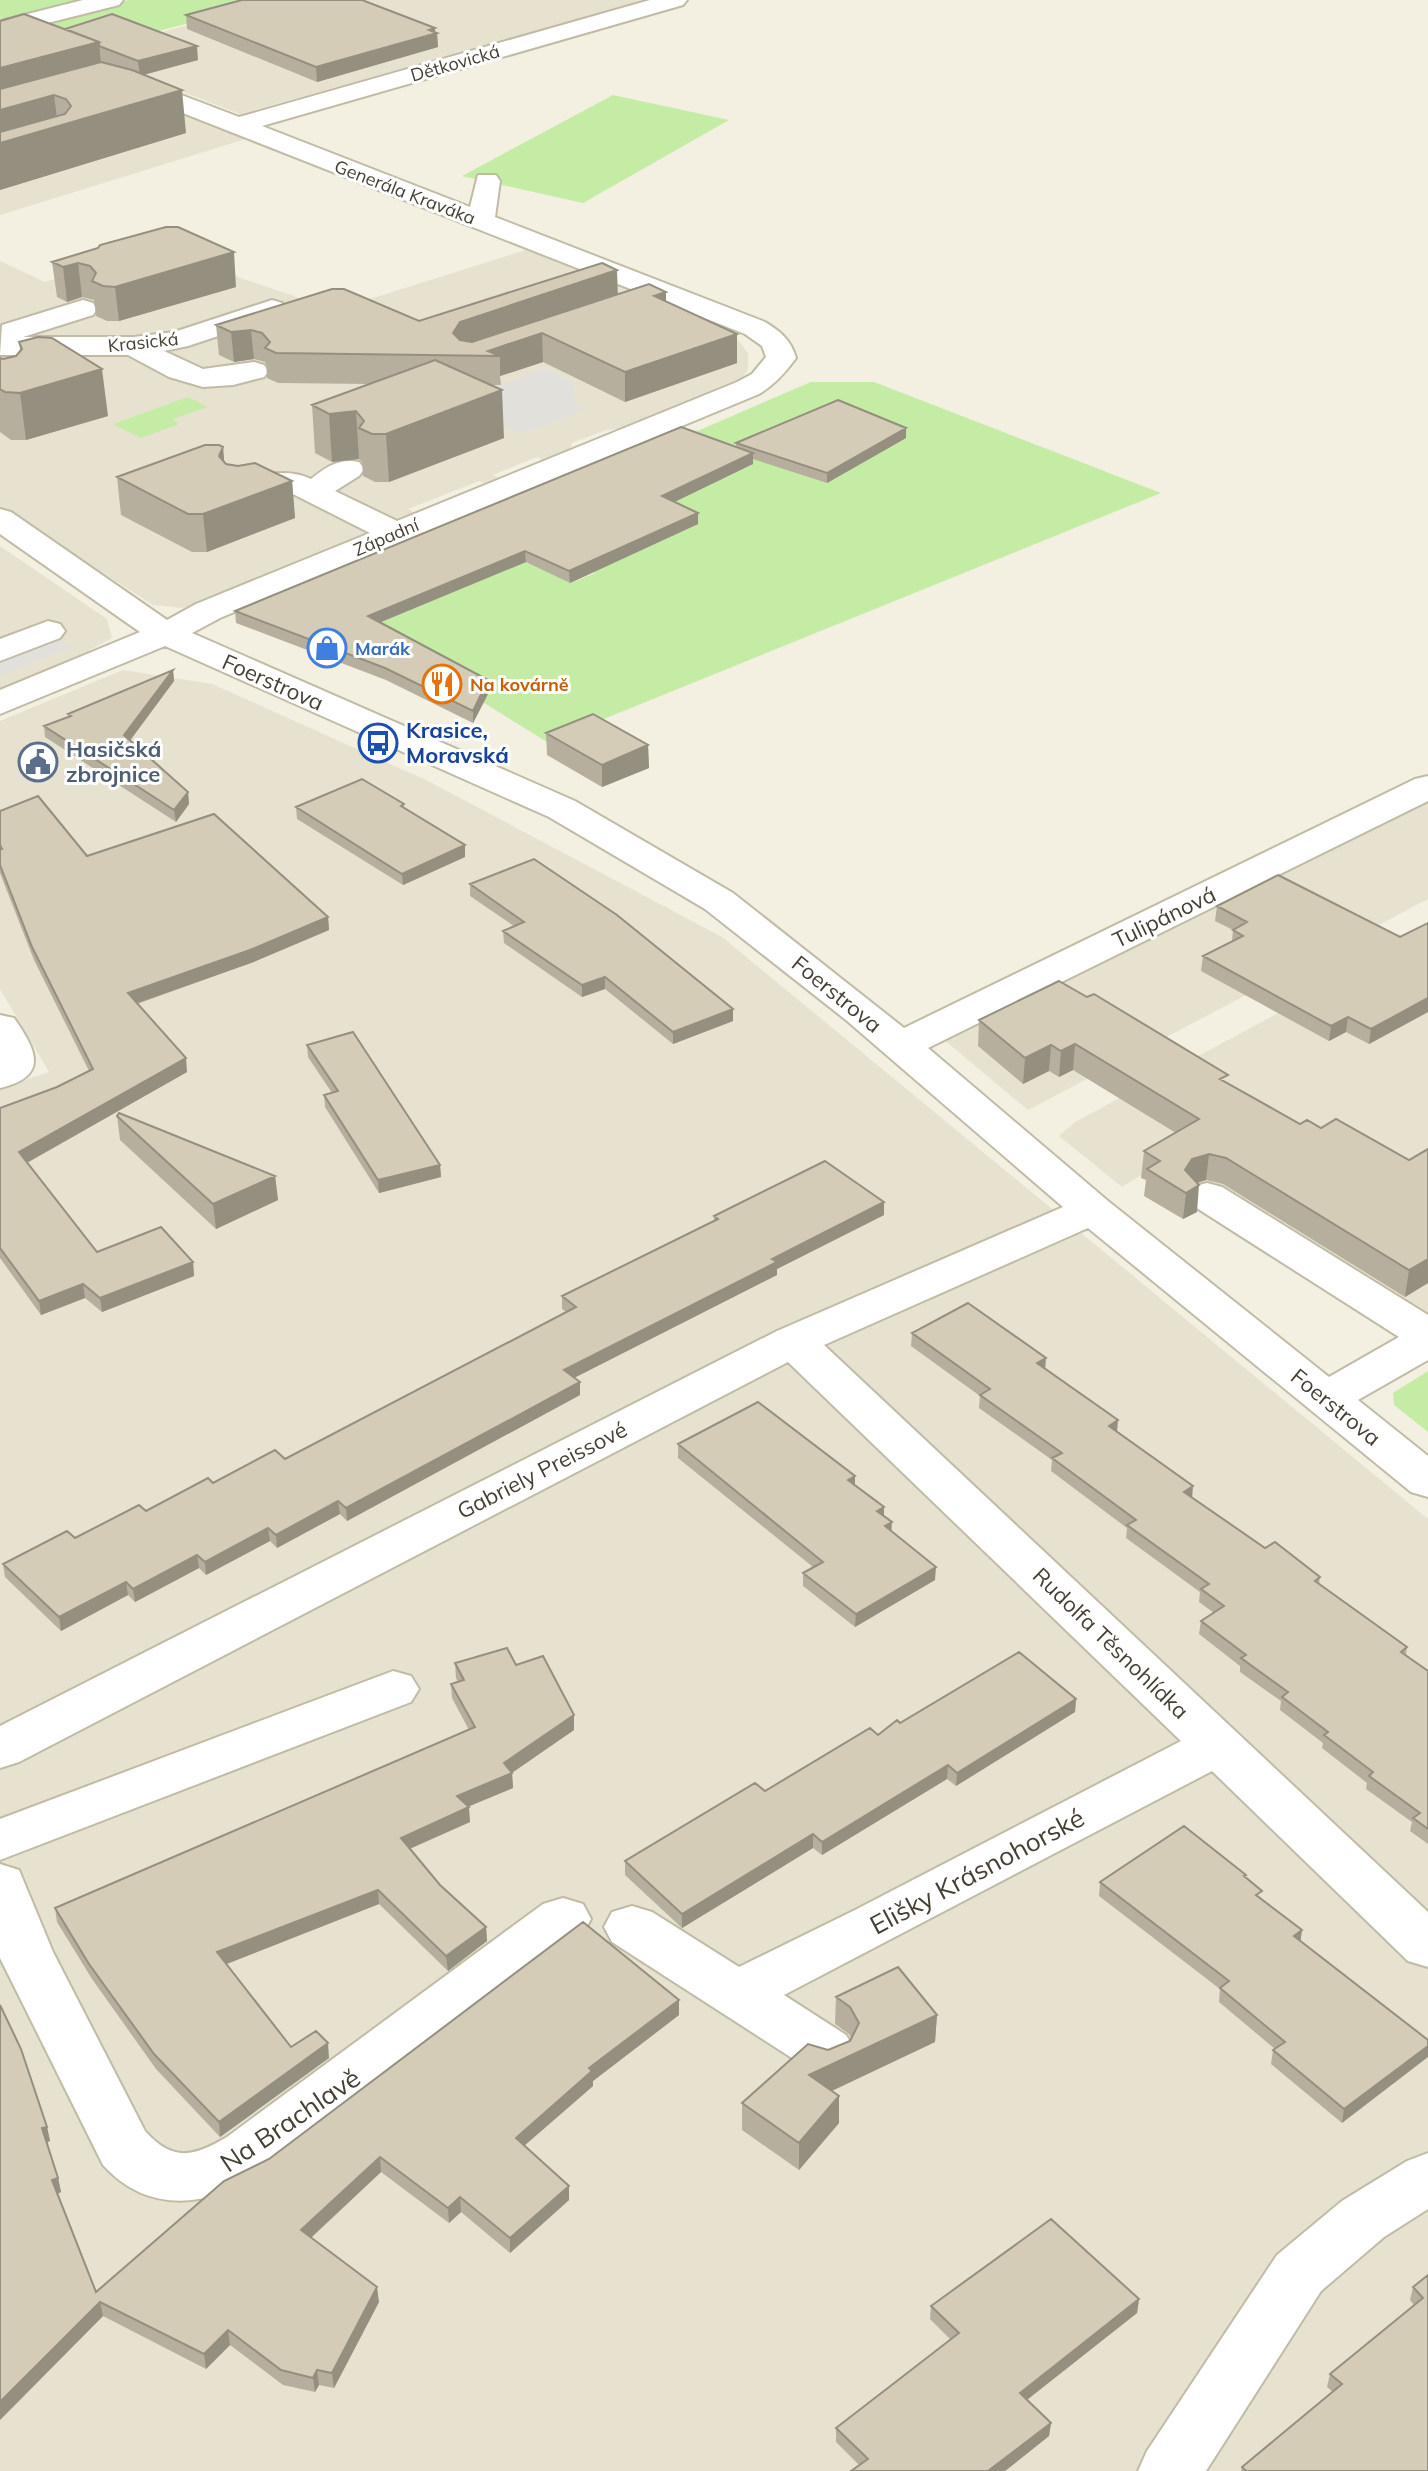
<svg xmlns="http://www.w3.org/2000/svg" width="1428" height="2471" font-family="Mulish,sans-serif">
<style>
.residential{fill:#e7e2cf}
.green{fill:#c4eca5}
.parking{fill:#e2e0db}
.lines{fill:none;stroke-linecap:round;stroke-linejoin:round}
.minor-casing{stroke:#c1bba6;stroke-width:4}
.minor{fill:#fff;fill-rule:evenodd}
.wall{fill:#b6af9d}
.shaded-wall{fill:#948f7f}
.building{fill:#d4ccb6;stroke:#948f7f;stroke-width:2}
.labels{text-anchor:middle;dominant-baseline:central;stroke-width:6;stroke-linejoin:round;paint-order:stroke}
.far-street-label{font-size:18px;fill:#443f32;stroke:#fff}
.far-shop-label{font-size:18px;font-weight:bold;fill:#366cbe;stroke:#fff;text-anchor:start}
.far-food-label{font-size:18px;font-weight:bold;fill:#c56008;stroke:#fff;text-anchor:start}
.street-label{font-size:22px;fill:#443f32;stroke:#fff}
.transit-label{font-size:22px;font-weight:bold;fill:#164399;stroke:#fff;text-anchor:start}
.service-label{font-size:22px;font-weight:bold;fill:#4e5e75;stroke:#fff;text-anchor:start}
.near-street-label{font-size:26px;fill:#443f32;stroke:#fff}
</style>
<rect width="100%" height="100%" fill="#f3efe1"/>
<path class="residential" d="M284,0h365l-409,114 -158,-61z
M0,41l249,97 -249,77z
M152,248l183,62 197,-62 196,80 20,25v16l-5,8 -122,52 -15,1 -34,13 -2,8 -25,10 -8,-4 -44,18 9,5 -13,5 -10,-4 -71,28 7,4 -214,92 -18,3 -30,-3 -153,-98v-246l45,21z
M0,546l107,73 5,19 -35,19 -77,32z
M123,670l89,14 216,97 294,156 706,582v952h-1428v-1383l49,-16 -49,-83v-268z
M1428,796v103l-400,211 -85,-71z
M1428,933v390l-268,-160 -38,24 -63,-51 16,-14z"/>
<path class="green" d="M0,0h88l-70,18h-18z
M128,0h149l-195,51 -46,-28z
M613,95l116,25 -146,83 -121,-27z
M811,382h63l287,111 -614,249 -215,-134 169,-62 70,37 24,-10 -71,-35 106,-44 97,-17 25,-12 -71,-27z
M188,397l20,10 -36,12 7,5 -38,14 -28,-14z
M1428,1371v61l-34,-27 -1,-12z"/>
<path class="parking" d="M545,368l28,14 2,20 7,9 -60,23 -68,-32z
M37,624l34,23 -71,29v-37z"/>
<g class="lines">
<g class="minor-casing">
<path id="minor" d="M83,0h40l-4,5 -119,30v-14z
M650,0h37l-4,5 -421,121 208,81 8,-32h18l4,6 -5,36 270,105c15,9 26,18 31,36 -11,15 -22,27 -37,36l-539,224 -28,15 383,168 158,92 171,135 511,-249 13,-3v25l-500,247 180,153 221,176 70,-40 -207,-132 -7,-9 7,-9 15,-4 15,4 206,128v45l-70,40 70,56v41l-17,-5 -323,-264 -264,117 604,567v55l-20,-6 -196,-190 -428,224 62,40 9,16 -9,16 -20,7 -20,-7 -194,-125 -8,-15 8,-15 20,-6 20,6 87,55 116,-57 326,-169 -393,-379 -769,400 -19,6v-42l777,-395 286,-124 -217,-187 -141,-111 -156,-92 -384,-171 -165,68v-24l140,-58 -140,-98v-25l11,3 156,108 29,-16 174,-71 -83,-42 -46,9 -11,-2 -5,-7 5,-7c27,-7 54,-18 81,-5 15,-12 28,-21 48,-17l5,7 -5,7 -24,15 62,30 340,-139 15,-8 14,-17 -4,-11 -17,-12 -626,-246 -3,-5 3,-5h18l102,39z
M83,300l10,3 4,6 -4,6 -70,22h111l40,-5 98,-32 10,3 4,6 -4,6 -94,31 -24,5 39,18 51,-7 10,3 5,6 -5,6 -31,8 -30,2 -34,-10 -41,-22h-128l2,-30z
M48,621l12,3 5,7 -5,7 -60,23v-22z
M0,1015l14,3c23,33 35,58 -14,70z
M393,1671l18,5 8,13 -8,13 -411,158v-41z
M0,1864l19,6 34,82 92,179c28,31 48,26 82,6l316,-233 20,-6 20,6 8,15 -8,15 -314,237c-55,34 -118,47 -166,-6l-103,-207z
M1428,2153v56l-44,28 -63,54 -115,180h-68l9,-20 130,-196 65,-54 65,-40z"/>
</g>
<use href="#minor" class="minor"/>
</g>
<path class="wall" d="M186,15l249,13v4l2,1 1,14 -121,35 -130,-53z
M0,21l65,8 133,31 -54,14 42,59 -186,57z
M98,248l138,39 -117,34h-12l-11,-5 -2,-16 -12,-3 -15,5 -10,-5 -5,-35z
M618,295l48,6 71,33v29l-112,39 -82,-40 -43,14 1,9h-10l13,53 -115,44h-14l-12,-6 -1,-14 -3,-3 -27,3 -17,-9 -3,-48 59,-21 -93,-1 -11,-5 -1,-14 -1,-2 -11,-3 -20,3 -15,-7 -3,-30 203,-4z
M19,342l89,74 -82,24h-15l-11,-8v-74l3,1 13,-3 4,-6z
M906,438l-79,45 -74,-24v5l-79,38 24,22 -128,59 -44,-21 -145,60 107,58 1,12 -16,31 -87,-43 -150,-57 -1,-12 501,-164v-4z
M223,447l1,15 2,2 66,17 3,37 -88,34h-15l-71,-37 -4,-38z
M173,670l1,11 -44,59 58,52 1,12 -13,18 -131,-85 -1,-11 25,-9 -1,-3z
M546,733l102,12 1,23 -47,19 -55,-32z
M404,804v4l61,37v12l-62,28 -106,-66 -1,-12z
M0,811l87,45 241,61 1,13 -78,33 -114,41 50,68 -160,91 70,89 96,10 1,14 -92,36 -17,-14 -44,17 -41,-57v-150l57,-21 32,-16 -55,-111 -34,-87z
M470,884l263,137 -60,23 -68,-55 -23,8 -78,-54 -1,-12 11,-5 -44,-30z
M1217,906l183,31 28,-14v89l-59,32 -23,-12 -17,9 -128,-70 2,-15 29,-15 1,-11 -18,-9z
M979,1020l248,63 73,41 21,4 88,32 19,-11v134l-23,14 -182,-113 -17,-4 -9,3v29l-14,7 -39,-23 2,-16 -5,-2 3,-27 32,-18 -103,-63 -14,7 -10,-6 -26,13 -45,-38z
M307,1045l133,120 1,12 -62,16 -54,-86 -1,-12 8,-2 -24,-36z
M117,1116l158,60 3,24 -62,29 -96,-89z
M884,1202v13l-107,54v6l-203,103 6,17 -233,126 -7,-7 -63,34 -7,-7 -64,34 -7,-7 -64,34 -7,-7 -67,36 -56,-54 -2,-13 143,-53 67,-28 72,-24 281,-147 -4,-3v-13l152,-75v-5z
M912,1333l133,36 147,128 73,51 55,29 -1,7 88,63 -1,8 22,16v173l-18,-13 2,-9 -46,-33 1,-6 -45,-35 1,-5 -43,-33 1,-9 -41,-29v-6l-41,-32 2,-13 13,-8 -15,-11 1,-10 -74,-54 1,-10 -76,-57 1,-11 -73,-52 1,-12 -69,-50z
M678,1444l177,32v9l29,22v9l7,16 44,48 -80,47 -52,-41v-13l10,-6 -135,-109z
M455,1663l61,2 58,50v15l-62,43 1,15 -45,18 2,16 -60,27 30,36 46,42 1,14 -39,30 -69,-67 -153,60 65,83 38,11 -109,79 -64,-68 -64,-90 -35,-57 -2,-14 414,-178 -17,-32 -1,-14 7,-2 -2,-4z
M1076,1699l-1,13 -119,74 -9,-7 -125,76 -9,-7 -131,80 -57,-53v-14l275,-138z
M1245,1878l16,21 41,31 -2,11 128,99 -86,83 -71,-59 2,-14 2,-1 -56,-47 1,-13 -121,-93 1,-14z
M836,1997l101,18 -2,27 -103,49 7,32 -40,47 -57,-40v-27l86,-53 22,-9 1,-3 -2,-4 -14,-10z
M679,2015l-86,66v5l-68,59 44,55 -59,53 -49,-41 -12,11 -68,-51 -70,66 68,64 -45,86 -15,-3 -4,7 -32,-7 -53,-40 -24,24 -103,-53 -103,104 47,-293 3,14 -3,1 11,36 3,14 -4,2 39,98z
M1428,2275v196h-187l1,-4 91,-75 -6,-5 3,-13 84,-69 -4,-5 3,-13z
M1139,2299l-2,14 -110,87 24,23 -2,13 -44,35h-154l8,-6 -23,-23v-14l115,-88 -21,-21 1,-13z"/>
<path class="shaded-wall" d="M435,28v5h2l1,14 -121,35 -1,-15z
M99,42l4,43 -49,10 4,31 124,-36 4,43 -186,57v-122z
M197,46l1,14 -58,16 -2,-15z
M234,252l2,35 -117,34 -4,-34z
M78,263l4,34 -15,5 -4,-35z
M617,270l1,29 -159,56 -6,-22 7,-11z
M666,292v29l-12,-25z
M251,330l3,29 -20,3 -3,-30z
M542,333l1,29 -43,14v-20l-12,-5z
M737,334v29l-112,39v-30z
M102,369l6,47 -82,24 -6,-47z
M502,390l2,48 -115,44 -3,-48z
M356,411l3,48 -27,3 -3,-48z
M906,428v10l-79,45v-10z
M223,447l3,37 -7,-28z
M753,453v11l-91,44v-12z
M292,481l3,37 -88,34 -4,-38z
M698,513v11l-128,59 -1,-12z
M525,551l1,11 -157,65 -1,-11z
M173,670l1,11 -48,65 -2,-11z
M488,680l1,12 -16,31v-12z
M648,745l1,23 -47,19v-22z
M188,792l1,12 -13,18 -2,-12z
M465,845v12l-62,28 -1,-11z
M328,917l1,13 -78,33 -122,43 -1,-13z
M605,977v12l-23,8v-12z
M1428,998v14l-59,32 2,-15z
M733,1009v12l-60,23v-12z
M1348,1017l-2,15 -17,9 2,-15z
M1075,1044l-2,26 -14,7 2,-26z
M1051,1045l-2,26 -26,13 2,-26z
M186,1058l1,14 -166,94 -2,-14z
M1209,1154l-3,26 -16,5 -5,-15 7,-11z
M440,1165l1,12 -62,16 -1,-13z
M275,1176l3,24 -62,29 -3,-25z
M1199,1185l-2,27 -14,7 3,-26z
M884,1202v13l-107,54v6l-213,108v-13l208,-111z
M1428,1259v24l-23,14 4,-27z
M193,1262l1,14 -92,36 -2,-14z
M83,1284l2,14 -44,17 -2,-14z
M1046,1358l-1,13 -8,-8z
M580,1382v13l-233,126 -1,-13z
M1118,1420l-1,13 -8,-7z
M855,1476v13l-7,-9z
M1193,1486l-1,13 -8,-7z
M338,1501l2,13 -63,34 -1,-13z
M884,1507v13l-7,-9z
M892,1522l-1,14 -6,-10z
M268,1528l2,13 -64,34 -1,-13z
M197,1555l2,13 -64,34 -2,-13z
M936,1567l-1,13 -80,47 1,-13z
M126,1582l2,13 -67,36 -2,-14z
M1076,1699l-1,13 -119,74 1,-13z
M574,1715v15l-64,44 2,-1 1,15 -55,23 -1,-15z
M948,1765l-1,14 -125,76v-13z
M469,1807l1,15 -68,30 -1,-14z
M813,1834v14l-131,80v-14z
M378,1890l1,14 -160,63 -2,-15z
M486,1927l1,14 -39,30 -2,-15z
M1302,1930l-2,14 -6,-8z
M679,2000v15l-86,66v5l-76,66 -1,-14 73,-70z
M937,2015l-2,27 -127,60 1,-27z
M328,2043l1,15 -109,79 -1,-15z
M1428,2046v11l-86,66 2,-14z
M839,2096v27l-40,47v-27z
M47,2127l3,14 -5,2 -3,-15z
M380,2157l1,15 -78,73 -2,-15z
M58,2178l3,14 -6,3 -3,-15z
M569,2186v14l-59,53v-15z
M460,2197l1,15 -12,11 -1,-15z
M377,2287l2,15 -45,86 -2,-15z
M1139,2299l-2,14 -118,93 1,-13z
M100,2302l3,14 -103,104v-18z
M228,2330l2,15 -24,24 -2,-15z
M317,2370l2,15 -4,7 -2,-14z
M1051,2423l-2,13 -44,35h-17z"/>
<path class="building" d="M242,0h120l73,28 -6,2 8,3 -121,34 -130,-52z
M24,14l75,28 -99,26v-47z
M112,14l85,32 -59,15 -39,-15v-4l-34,-13z
M101,62l31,8 50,20 -182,53v-11l65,-18 6,-8 -5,-7 -12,-4 -54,15v-21z
M166,227h12l56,25 -119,35 -12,-1 -11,-5 4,-8 -6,-7 -12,-3 -15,4 -11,-5 46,-14 2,-3z
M602,263l15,7 -157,52 -7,11 7,7 12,2 177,-58 17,8 -12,4 83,38 -112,38 -83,-39 -54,18 12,5 -224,-3 -11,-5 5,-6 -8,-9 -11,-3 -20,2 -15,-7 116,-36h12l75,32z
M38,337l14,1 50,31 -82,24 -15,-1 -5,-3v-31l3,1 13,-3 6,-7 -3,-7z
M435,360l67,30 -116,44h-14l-13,-6 5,-7 -8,-10 -27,3 -17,-9z
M838,400l68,28 -79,45 -91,-30z
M681,427l72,26 -91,43 36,17 -129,58 -44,-20 -157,65 120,64 -15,31 -88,-43 -150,-57z
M205,445h14l4,2 -4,9 7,8 12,2 17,-3 37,18 -89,33h-15l-71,-37z
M173,670l-49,65 64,57 -14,18 -130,-84 27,-10 -3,-2z
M593,714l55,31 -46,20 -56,-32z
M362,779l42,25 -3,2 64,39 -63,29 -106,-67z
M38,796l49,60 127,-42 114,103 -78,33 -122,43 58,65 -167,94 78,100 64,-25 32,35 -93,36 -17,-14 -44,17 -39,-53v-140l57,-21 36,-18 -61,-122 -32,-82v-16h2l-2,-4v-34z
M534,859l83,56 116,94 -60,23 -68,-55 -23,8 -79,-54 21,-9 -54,-38z
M1278,875l122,62 28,-14v75l-57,31 -23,-12 -17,9 -128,-70 40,-20 -10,-6 14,-8 -30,-16z
M1059,981l28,16 7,-3 134,81 -8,4 80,45 7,-4 14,8 15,-9 73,41 19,-11v110l-19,11 -183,-112 -17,-4 -17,5 -7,11 14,15 -13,8 -39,-24 13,-8 -16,-10 55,-32 -124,-75 -14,7 -10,-6 -26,13 -46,-38z
M353,1032l87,133 -62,15 -54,-85 14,-4 -31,-46z
M119,1113l156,63 -62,28 -96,-88z
M825,1161l59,41 -112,57 5,3 -213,108 16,12 -234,126 -8,-7 -62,34 -8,-7 -63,34 -8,-7 -64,34 -7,-7 -67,35 -56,-53 64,-33 8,7 64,-33 7,6 62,-33 5,5 62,-33 10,9 291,-152 -14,-11 156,-77 -4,-3z
M968,1303l78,55 -9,5 81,57 -9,6 84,60 -9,6 81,56 10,-6 45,35 -5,4 92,66 -6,5 27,19v158l-15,-11 7,-5 -51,-37 4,-4 -49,-37 4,-3 -46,-35 6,-5 -47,-34 5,-3 -45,-34 23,-15 -23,-17 8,-5 -82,-59 9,-5 -84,-62 10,-5 -82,-58 10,-6 -78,-56z
M758,1402l97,74 -7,4 36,27 -7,4 15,11 -7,4 51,41 -80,47 -53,-41 20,-11 -145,-118z
M507,1648l9,17 27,-9 31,59 -70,48 8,10 -55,23 12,11 -68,31 39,47 46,42 -40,29 -68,-66 -161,62 74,95 25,-16 12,12 -109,79 -65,-68 -65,-90 -34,-56 420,-181 -24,-43 13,-4 -9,-17z
M1019,1652l57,47 -119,74 -9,-8 -126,77 -9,-8 -131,80 -57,-53 130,-78 10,8 105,-63 8,7 19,-15 3,3z
M1184,1826l62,49 -2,1 18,15 -6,4 46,35 -8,6 134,104v6l-84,63 -71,-59 12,-8 -65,-54 9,-7 -129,-99z
M583,1922l96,78 -90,68 3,3 -76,67 53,48 -59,52 -50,-41 -12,11 -68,-51 -79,73 76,57 -45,86 -15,-3 -4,8 -32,-8 -53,-40 -24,24 -104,-52 -100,100v-397l21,44 26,78 -5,1 16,50 -6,2 44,112 128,-111 45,-22z
M898,1967l39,48 -128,60 30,21 -40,47 -57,-40 66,-59 20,6 22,-9 9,-18 -9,-16 -14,-10z
M1051,2219l88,80 -119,94 31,30 -63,48h-137l17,-12 -32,-31 123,-95 -28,-27z
M1428,2275v196h-182l-4,-4 100,-83 -12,-10 93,-76 -10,-11z"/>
<defs>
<g id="shop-ring" transform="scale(2)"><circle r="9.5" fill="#fff" stroke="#3f7fe0" stroke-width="1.5"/><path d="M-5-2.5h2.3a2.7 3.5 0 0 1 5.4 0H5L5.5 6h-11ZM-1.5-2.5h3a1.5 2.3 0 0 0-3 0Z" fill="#3f7fe0"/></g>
<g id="restaurant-ring" transform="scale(2)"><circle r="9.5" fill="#fff" stroke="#e8710a" stroke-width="1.5"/><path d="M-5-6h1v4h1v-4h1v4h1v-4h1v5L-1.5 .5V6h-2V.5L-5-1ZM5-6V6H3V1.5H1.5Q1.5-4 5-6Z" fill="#e8710a"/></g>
<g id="bus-ring" transform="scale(2)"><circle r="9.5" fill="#fff" stroke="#1a4fb4" stroke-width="1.5"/><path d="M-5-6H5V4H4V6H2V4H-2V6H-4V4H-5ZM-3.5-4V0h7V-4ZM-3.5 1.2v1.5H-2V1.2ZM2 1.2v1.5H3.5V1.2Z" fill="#1a4fb4"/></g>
<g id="civic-ring" transform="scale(2)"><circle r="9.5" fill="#fff" stroke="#5c6f8a" stroke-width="1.5"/><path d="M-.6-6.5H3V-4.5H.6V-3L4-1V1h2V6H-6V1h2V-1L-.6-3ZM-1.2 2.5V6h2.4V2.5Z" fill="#5c6f8a"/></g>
</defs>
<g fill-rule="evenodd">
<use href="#shop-ring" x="327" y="648"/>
<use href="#restaurant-ring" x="442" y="684"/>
<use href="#bus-ring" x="378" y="743"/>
<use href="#civic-ring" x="38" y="762"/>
</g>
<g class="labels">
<g class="far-street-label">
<text transform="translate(455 63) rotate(-16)">Dětkovická</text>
<text transform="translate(405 192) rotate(21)">Generála Kraváka</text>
<text transform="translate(143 342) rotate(-6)">Krasická</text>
<text transform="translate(386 537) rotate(-23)">Západní</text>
</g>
<g class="far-shop-label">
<text x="355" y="648">Marák</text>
</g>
<g class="far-food-label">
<text x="470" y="684">Na kovárně</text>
</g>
<g class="street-label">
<text transform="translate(273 682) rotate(24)">Foerstrova</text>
<text transform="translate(1164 917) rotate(-26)">Tulipánová</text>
<text transform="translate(837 994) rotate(39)">Foerstrova</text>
<text transform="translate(1336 1407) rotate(39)">Foerstrova</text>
<text transform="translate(542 1470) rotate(-27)">Gabriely Preissové</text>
<text transform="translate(1111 1643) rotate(44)">Rudolfa Těsnohlídka</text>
</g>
<g class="transit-label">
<text x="406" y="730">Krasice,<tspan x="406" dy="25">Moravská</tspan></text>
</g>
<g class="service-label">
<text x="66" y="749">Hasičská<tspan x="66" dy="25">zbrojnice</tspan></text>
</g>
<g class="near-street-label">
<text transform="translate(977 1871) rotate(-28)">Elišky Krásnohorské</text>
<text transform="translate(290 2120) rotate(-34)">Na Brachlavě</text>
</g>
</g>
</svg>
